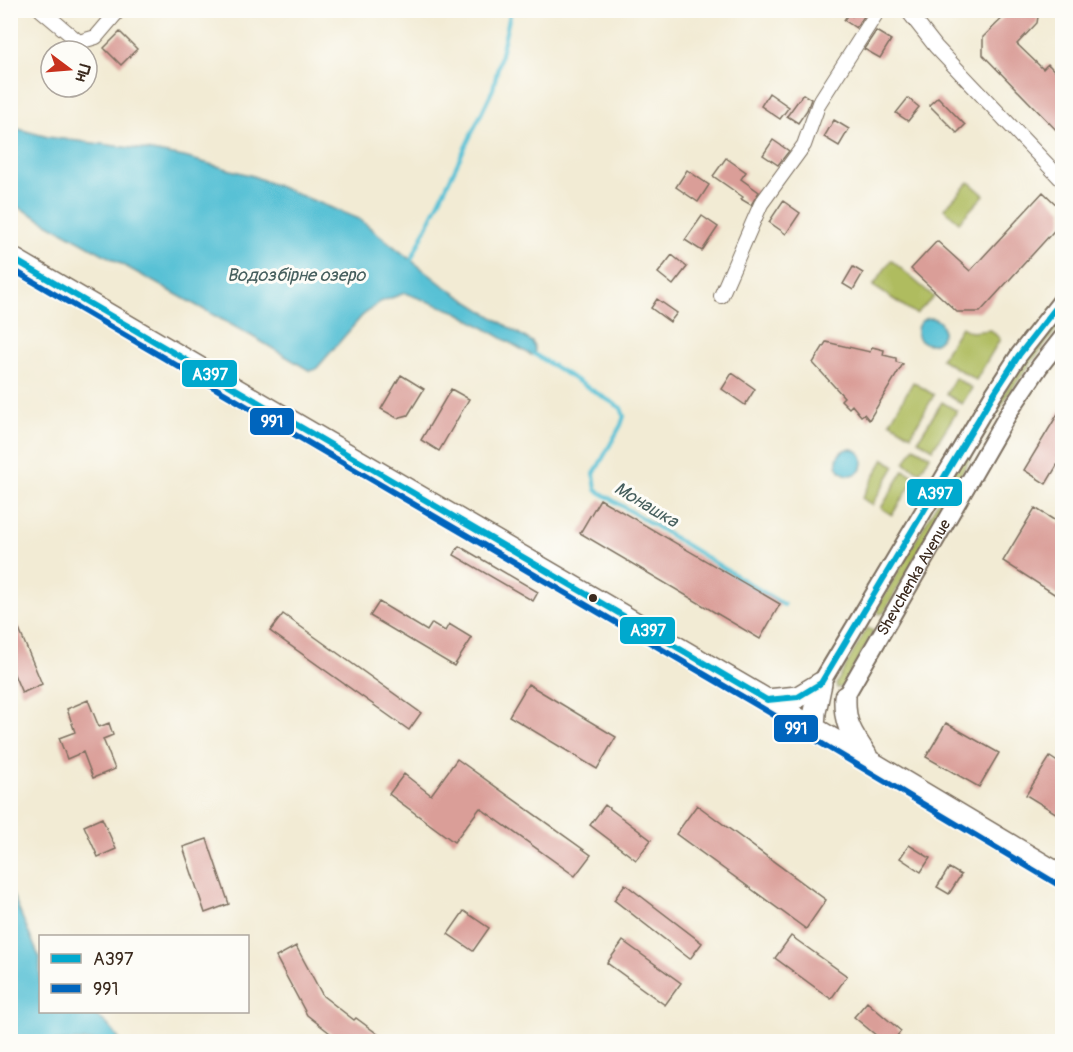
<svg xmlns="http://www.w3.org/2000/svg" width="1073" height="1052" font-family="Pangolin,sans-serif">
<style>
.green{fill:#afbc5e;stroke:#75733e;stroke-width:1.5}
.water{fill:#59c1d5;stroke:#4a767a;stroke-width:1.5}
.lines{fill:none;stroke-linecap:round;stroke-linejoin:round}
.stream{stroke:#59c1d5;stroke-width:4}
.building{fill:#da9e98}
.minor-casing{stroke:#7b6e5e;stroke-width:16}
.tertiary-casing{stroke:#7b6e5e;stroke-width:20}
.primary-casing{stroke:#7b6e5e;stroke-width:24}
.minor{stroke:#fff;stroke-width:14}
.tertiary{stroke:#fff;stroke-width:16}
.primary{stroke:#fff;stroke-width:21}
.bus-1-casing{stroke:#fdfcf7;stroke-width:10}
.bus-2-casing{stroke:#fdfcf7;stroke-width:10}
.bus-1{stroke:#00a9ce;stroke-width:6}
.bus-2{stroke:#0065bd;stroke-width:6}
.bus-dot{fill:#3b2a1e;stroke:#fdfcf7;stroke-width:2}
.labels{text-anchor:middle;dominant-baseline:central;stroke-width:6;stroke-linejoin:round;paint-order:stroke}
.street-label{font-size:16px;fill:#3b2a1e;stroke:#fdfcf7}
.water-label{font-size:18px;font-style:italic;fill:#465f5e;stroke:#fdfcf7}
.line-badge{stroke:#fdfcf7;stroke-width:2}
.badge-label{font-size:16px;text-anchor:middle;font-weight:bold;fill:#fff}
</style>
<rect width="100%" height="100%" fill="#fdfcf7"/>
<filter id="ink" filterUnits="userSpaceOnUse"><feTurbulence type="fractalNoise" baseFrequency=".0167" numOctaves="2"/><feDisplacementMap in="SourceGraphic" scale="12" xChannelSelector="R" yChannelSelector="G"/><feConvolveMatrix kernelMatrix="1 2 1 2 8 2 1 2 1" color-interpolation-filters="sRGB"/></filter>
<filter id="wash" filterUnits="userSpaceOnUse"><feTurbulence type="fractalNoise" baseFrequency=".008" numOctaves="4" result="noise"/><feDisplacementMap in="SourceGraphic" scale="24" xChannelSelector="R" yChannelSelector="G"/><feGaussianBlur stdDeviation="1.35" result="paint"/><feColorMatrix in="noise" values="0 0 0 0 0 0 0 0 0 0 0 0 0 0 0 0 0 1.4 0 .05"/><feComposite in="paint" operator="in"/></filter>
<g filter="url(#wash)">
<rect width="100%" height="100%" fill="#f2ebd4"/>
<path class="green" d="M969,182l15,13 -25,27 -15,-13z
M891,260l43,37 -18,17 -43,-28z
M1062,311v11l-53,71 -33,54 -5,-3 56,-87z
M961,327l10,5 20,-2 9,9 -24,41 -35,-21z
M955,378l17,10 -10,16 -16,-10z
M913,382l21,13 -23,40 -21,-13z
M942,402l15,9 -24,38 -15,-9z
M914,447l16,9 -10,16 -15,-9z
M967,450l6,3 -89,160 -5,1 -2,-5z
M884,459l11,7 -23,39 -10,-7z
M904,470l12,7 -24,38 -11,-7z
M867,628l7,3 -32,56 -5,1 -1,-4z"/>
<path class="water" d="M11,127l37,10 98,13 38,7 69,19 106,43 85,67 88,56 3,7 -1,5 -3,1 -74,-43 -52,-19 -25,9 -18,14 -46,53 -6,2 -53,-32 -246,-136z
M917 331a13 13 0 1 1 26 0a13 13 0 1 1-26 0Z
M837 462a13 13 0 1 1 26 0a13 13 0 1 1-26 0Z
M10,889l30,70v53c42,0 55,-9 80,29h-109z"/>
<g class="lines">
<path class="stream" d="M411,260l82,-171 18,-79
M534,354l87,54 3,8 -3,9 -27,49 2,16 188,115"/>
</g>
<g id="blocks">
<path class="building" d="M856,10l11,2 -11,16 -12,-8 5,-7 3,3z
M1011,10h28l-2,13 -20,21 26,25 5,-5 14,15v57l-79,-81v-18z
M876,31l15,9 -11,18 -16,-9z
M120,32l17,17 -16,16 -17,-17z
M769,93l20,14 -9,12 -19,-13z
M803,94l8,5 -4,11 -9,13 -11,-7z
M938,97l27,28 -8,8 -28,-28z
M908,98l11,9 -11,14 -12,-8z
M834,120l15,9 -10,17 -15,-9z
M773,140l16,11 -11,14 -15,-10z
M726,158l20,14 -5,7 18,13 -8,13 -10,-6 2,-2 -30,-21z
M687,170l22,15 -11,17 -22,-15z
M1043,192l19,18v12l-82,90h-23l-46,-43 26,-28 33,30z
M783,201l17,12 -14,21 -17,-12z
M702,216l16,11 -16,24 -17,-11z
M672,255l15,12 -14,18 -15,-12z
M853,267l10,6 -10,17 -10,-6z
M657,299l20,14 -7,9 -19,-14z
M826,342l44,10 2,-5 12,3 -1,5 13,3v4l7,2 -34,56 -5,-6 -3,2 -9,-11 -3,3 -8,-8 3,-3 -31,-34z
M732,373l23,16 -10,16 -23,-16z
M401,375l23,14 -16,26 -11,3 -16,-9z
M451,389l18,10 -30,52 -18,-11z
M1062,407v50l-16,27 -22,-14z
M600,499l180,105 -20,35 -180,-106z
M1035,508l27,17v74l-59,-38z
M459,546l79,46 -5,9 -79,-46z
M379,602l48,29 5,-8 13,8 4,-7 23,14 -18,28 -84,-50z
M10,608l32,76 -20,9 -12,-28z
M283,614l138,99 -12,17 -139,-99z
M528,684l88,53 -19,32 -88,-53z
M88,700l11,27 10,-4 4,12 -10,4 12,30 -22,9 -10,-26 -16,7 -8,-21 16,-6 -8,-23z
M946,723l53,30 -20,34 -53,-30z
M1050,757l12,8v52l-36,-22z
M457,759l134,96 -16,21 -95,-68 -26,34 -65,-48 15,-20 27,21z
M605,805l46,35 -15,20 -46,-35z
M697,805l129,95 -20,29 -130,-95z
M102,818l14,31 -18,8 -14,-31z
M207,839l22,65 -24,9 -22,-66z
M909,845l21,13 -9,14 -21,-14z
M949,868l12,7 -12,19 -12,-7z
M625,884l77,59 -12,16 -76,-59z
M464,911l25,17 -16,23 -25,-17z
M791,936l56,40 -16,23 -56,-41z
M623,941l58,42 -16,22 -58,-42z
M296,946l27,50 31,24 2,-2 31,23h-38l-7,-5 -3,4 -32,-25 -31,-58z
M867,1002l34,29 -8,10h-10l-29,-24z"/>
</g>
</g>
<g filter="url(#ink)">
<use href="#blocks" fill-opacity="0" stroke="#7b6e5e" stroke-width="1.5"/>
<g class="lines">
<g class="minor-casing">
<path id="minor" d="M41,10l38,32 17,-5 23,-27
M907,10l29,37 126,133
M721,296l40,-92 43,-59 15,-42 57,-89 4,-4"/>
</g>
<g class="tertiary-casing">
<g id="tertiary">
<path d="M821,683l172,-288 26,-40 43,-55"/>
<path id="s1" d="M845,697l166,-288 29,-43 22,-28"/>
</g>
</g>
<g class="primary-casing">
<path id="primary" d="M10,257l757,443 295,176
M845,697c-1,26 6,36 21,58
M767,700l31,-3 23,-14
M814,728l1,-16 6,-29"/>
</g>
<use href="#minor" class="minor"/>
<use href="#tertiary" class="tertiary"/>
<use href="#primary" class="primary"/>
<g class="bus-1-casing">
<path id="bus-1" d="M10,257l757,443 31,-3 23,-14 172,-288 26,-40 43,-55"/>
</g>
<g class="bus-2-casing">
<path id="bus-2" d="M10,268l752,440 295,176"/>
</g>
<use href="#bus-1" class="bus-1"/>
<use href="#bus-2" class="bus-2"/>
</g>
</g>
<circle class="bus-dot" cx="593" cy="598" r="5"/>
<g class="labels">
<g class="street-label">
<text stroke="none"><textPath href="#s1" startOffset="138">Shevchenka Avenue</textPath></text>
</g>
<g class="water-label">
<text x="296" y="275">Водозбірне озеро</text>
<text transform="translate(646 505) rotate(31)">Монашка</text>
</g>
</g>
<g class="line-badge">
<rect x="181" y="359" width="57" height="29" rx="6" fill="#00a9ce"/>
<rect x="249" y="407" width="46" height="29" rx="6" fill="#0065bd"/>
<rect x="906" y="478" width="57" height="29" rx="6" fill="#00a9ce"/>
<rect x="619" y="616" width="57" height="29" rx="6" fill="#00a9ce"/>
<rect x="773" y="714" width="46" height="29" rx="6" fill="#0065bd"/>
</g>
<g class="badge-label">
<text x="210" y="380">А397</text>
<text x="272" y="427">991</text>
<text x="935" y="499">А397</text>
<text x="648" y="636">А397</text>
<text x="796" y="734">991</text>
</g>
<rect width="1073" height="1052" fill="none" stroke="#fdfcf7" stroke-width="36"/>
<rect x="39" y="935" width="210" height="78" fill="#fdfcf7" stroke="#afa8a0" stroke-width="1.5"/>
<rect x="51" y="954" width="30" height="9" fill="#00a9ce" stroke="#afa8a0" stroke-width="1.5"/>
<text x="93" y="965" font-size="18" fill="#3b2a1e">А397</text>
<rect x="51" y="984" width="30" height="9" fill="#0065bd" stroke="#afa8a0" stroke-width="1.5"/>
<text x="93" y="995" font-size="18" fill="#3b2a1e">991</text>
<g transform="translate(69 69) rotate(106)"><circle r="28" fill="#fdfcf7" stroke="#afa8a0" stroke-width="1.5"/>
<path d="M0-4.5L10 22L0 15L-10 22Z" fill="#c8321e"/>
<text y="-9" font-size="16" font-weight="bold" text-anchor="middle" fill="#3b2a1e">Пн</text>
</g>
</svg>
